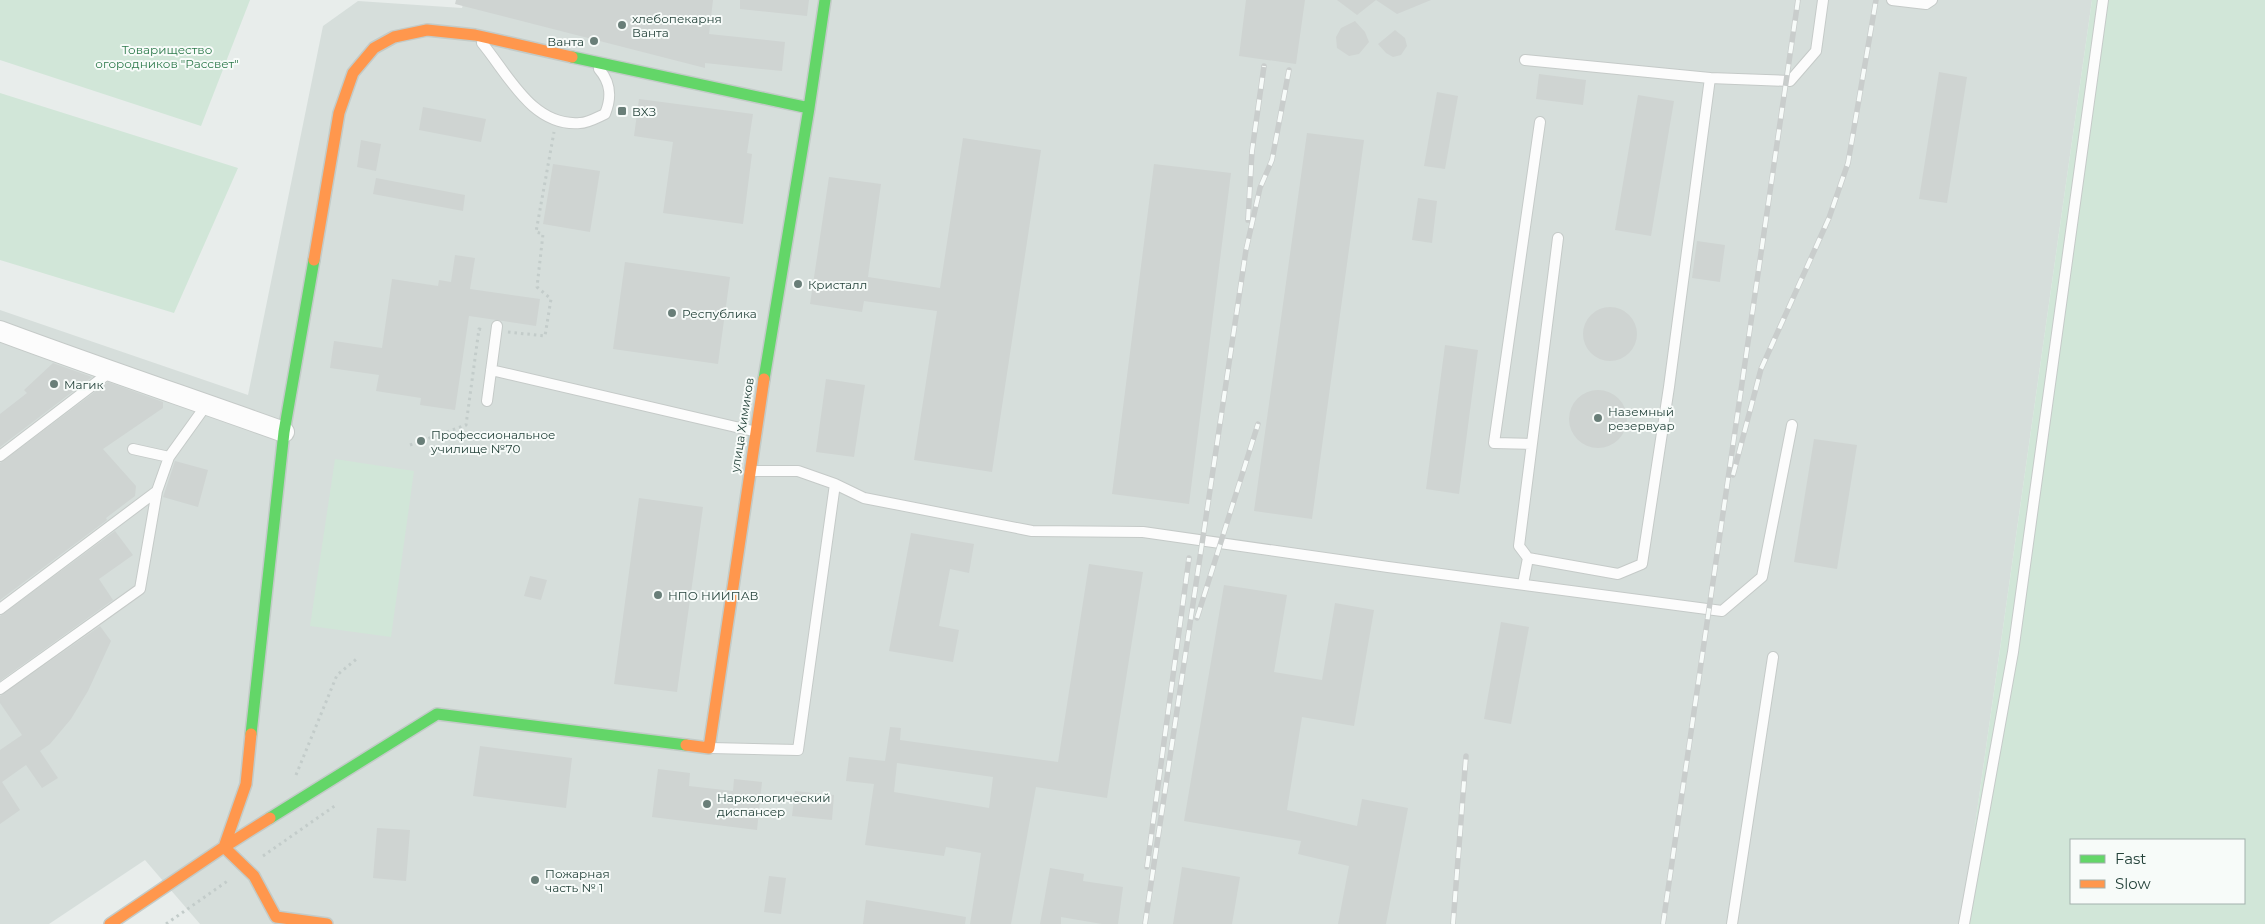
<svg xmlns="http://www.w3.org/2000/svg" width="2265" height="924" font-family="Montserrat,sans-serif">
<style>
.built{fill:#d6dedb}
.green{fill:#d1e6d8;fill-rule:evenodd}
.building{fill:#cfd4d2;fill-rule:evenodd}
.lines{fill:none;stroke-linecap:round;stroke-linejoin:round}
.lane-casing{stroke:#c5cac8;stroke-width:12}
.street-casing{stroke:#c5cac8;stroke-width:22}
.fast-casing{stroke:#c3cbc8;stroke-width:14}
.slow-casing{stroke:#c3cbc8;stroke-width:14}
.path{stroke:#c3ccca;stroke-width:3;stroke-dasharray:2.5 4;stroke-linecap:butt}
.lane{stroke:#fcfcfc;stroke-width:10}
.street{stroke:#fcfcfc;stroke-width:20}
.fast{stroke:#63d668;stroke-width:11}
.slow{stroke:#ff974d;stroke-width:11}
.rail-casing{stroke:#c9cdcc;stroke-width:5.5}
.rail{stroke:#f7fbf9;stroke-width:4;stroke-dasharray:11;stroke-linecap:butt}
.poi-dot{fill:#697e78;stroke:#f7fbf9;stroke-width:2}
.labels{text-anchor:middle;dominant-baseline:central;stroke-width:4;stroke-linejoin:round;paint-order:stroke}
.poi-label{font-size:12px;fill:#24423a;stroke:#f7fbf9;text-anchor:start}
.park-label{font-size:12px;fill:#2d7a4b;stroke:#f7fbf9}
.street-label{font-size:12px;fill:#24423a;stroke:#f7fbf9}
</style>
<rect width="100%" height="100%" fill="#e8edeb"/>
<path class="built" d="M464,0h1628l-131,924h-1761l-55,-64 -96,64h-49v-614l248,85 75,-369 35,-25 104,7z"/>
<path class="green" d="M0,0h250l-49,126 -201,-66z
M2092,0h173v924h-304zM2071,840h173v63h-173z
M0,93l238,75 -64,145 -174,-53z
M335,459l79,12 -23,166 -81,-11z"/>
<path class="building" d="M456,0h257l-4,34 76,8 -3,29 -77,-8v5l-250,-64z
M740,0h69l-2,16 -67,-7z
M1246,0h59l-9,64 -57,-8z
M1337,0h39l-19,15z
M1376,0h55l-34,14z
M1355,21l10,11 4,10 -10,12 -10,2 -12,-8 -1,-11 5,-9z
M1395,30l10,8 2,8 -6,9 -8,2 -7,-4 -8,-9z
M1939,72l28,5 -20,126 -28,-4z
M1539,74l47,6 -3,25 -47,-6z
M1437,92l21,4 -13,73 -21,-3z
M1638,95l36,6 -23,135 -36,-6z
M639,99l114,15 -6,39 5,1 -9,70 -80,-11 10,-71 -39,-6z
M423,107l63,12 -5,23 -62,-12z
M1307,133l57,7 -52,379 -58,-8z
M963,138l78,12 -49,322 -78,-12 23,-149 -73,-10 -2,11 -52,-8 19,-127 52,7 -13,93 72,11z
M361,140l20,4 -5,27 -19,-4z
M553,164l47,7 -10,61 -47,-8z
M1154,164l77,9 -42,331 -77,-10z
M376,178l89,17 -2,16 -90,-17z
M1418,198l19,3 -5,42 -20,-3z
M1697,241l28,4 -5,37 -28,-4z
M455,255l20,3 -5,31 70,10 -4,27 -67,-10 -14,94 -35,-5 1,-7 -45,-7 3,-16 -49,-7 4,-27 48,7 10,-69 46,7 1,-6 12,2z
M625,262l105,15 -12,87 -105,-15z
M1583 334a27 27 0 1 1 54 0a27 27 0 1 1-54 0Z
M1445,345l33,5 -19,144 -33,-5z
M53,363l39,14 -92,70v-33l27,-21 -3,-3z
M826,379l39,6 -11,72 -38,-5z
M108,382l55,20v6l-60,41 33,37 -1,10 -29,22 1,2 -107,80v-137z
M1569 419a29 29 0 1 1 58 0a29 29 0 1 1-58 0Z
M1814,439l43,6 -20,124 -43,-7z
M175,461l33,9 -10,37 -35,-10z
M639,498l64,9 -26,185 -63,-8z
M115,531l18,24 -34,24 14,21 -113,81v-65z
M911,533l63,11 -5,29 -19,-4 -11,57 20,4 -6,32 -64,-11z
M1089,564l54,8 -36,226 -71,-11 -25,137h-41l11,-71 -35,-6 -2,9 -79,-11 9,-61 -28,-3 3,-24 36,4 5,-34 11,1 -1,12 158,22zM897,763l96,14 -4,31 -95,-16z
M530,576l17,4 -6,20 -17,-4z
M1224,585l63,10 -13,77 48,8 13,-77 39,7 -20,116 -52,-9 -15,93 70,16 5,-27 46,9 -22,116h-48l11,-58 -51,-12 3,-13 -117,-20z
M1501,622l28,5 -18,97 -27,-5z
M100,626l11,15 -23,50 -17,28 -21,25 -10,7 18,27 -16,10 -16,-23 -24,17 18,28 -20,14v-74l22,-15 -22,-32v-7z
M480,746l92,12 -6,50 -93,-12z
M658,769l32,4 -1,13 44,5 1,-12 28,3 -5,48 -105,-13z
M795,791l39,4 -2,25 -40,-4z
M377,828l33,2 -4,51 -33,-3z
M1182,867l58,10 -8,47h-59z
M1050,868l34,6 -1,7 40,6 -5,37h-16l-41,-7v7h-21z
M769,876l17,2 -5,36 -17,-2z
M866,900l100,17 -1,7h-102z"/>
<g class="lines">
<g class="lane-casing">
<path id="lane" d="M1892,0l34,4 6,-4
M482,43c26,31 50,84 98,80 8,0 18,-6 25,-9 7,-17 6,-31 -6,-45
M1525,60l185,18 80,3 26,-30 7,-51
M1558,238l-39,308 9,12 90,16 24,-10 27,-177 41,-309
M491,370l262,61
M487,401l10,-75
M1531,444l-37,-1 46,-321
M133,449l36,8
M0,456l110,-84
M835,484l29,14 168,33 111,1 245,35 334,44 40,-34 30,-152
M1523,584l5,-26
M0,609l157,-118 12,-34 38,-53
M0,689l140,-100 17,-98
M711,748l87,2 37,-266 -37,-13h-48
M1732,924l41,-267
M1964,924l49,-272 90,-652"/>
</g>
<g class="street-casing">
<path id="street" d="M0,331c94,35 189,67 284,101"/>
</g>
<g class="fast-casing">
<path id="fast" d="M572,57l237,51 16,-108
M764,379l45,-271
M251,734l33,-302 30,-172
M270,818l167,-104 249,31"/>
</g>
<g class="slow-casing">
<path id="slow" d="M314,260l25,-147 14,-40 21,-25 20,-11 33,-7 48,5 97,22
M686,745l23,3 55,-369
M270,818l-46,29 30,29 22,41 51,7
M110,924l114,-77 22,-63 5,-50"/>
</g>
<path class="path" d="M508,332l37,4 6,-37 -14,-12 6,-53 -7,-2 18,-100
M410,445l56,-20 13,-96 5,1
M296,775l41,-100 22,-18
M263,856l73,-51
M166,924l63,-44"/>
<use href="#lane" class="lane"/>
<use href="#street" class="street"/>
<use href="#fast" class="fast"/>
<use href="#slow" class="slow"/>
<g class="rail-casing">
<path id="rail" d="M1248,220l4,-69 12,-85
M1733,475l28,-106 68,-151 19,-55 28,-163
M1197,618l61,-194
M1147,867l42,-309
M1145,924l101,-674 14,-62 12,-28 17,-90
M1453,924l13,-168
M1663,924l135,-924"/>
</g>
<use href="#rail" class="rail"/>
</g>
<g class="poi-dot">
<circle cx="622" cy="25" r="5"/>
<circle cx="594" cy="41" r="5"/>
<rect x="617" y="106" width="10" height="10" rx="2.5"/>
<circle cx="798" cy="284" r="5"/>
<circle cx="672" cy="313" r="5"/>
<circle cx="54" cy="384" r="5"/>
<circle cx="1598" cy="418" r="5"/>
<circle cx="421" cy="441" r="5"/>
<circle cx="658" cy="595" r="5"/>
<circle cx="707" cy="804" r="5"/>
<circle cx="535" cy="880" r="5"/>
</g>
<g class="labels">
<g class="poi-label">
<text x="632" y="18">хлебопекарня<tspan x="632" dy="14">Ванта</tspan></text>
<text x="584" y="41" text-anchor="end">Ванта</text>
<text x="632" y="111">ВХЗ</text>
<text x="808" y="284">Кристалл</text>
<text x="682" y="313">Республика</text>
<text x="64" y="384">Магик</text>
<text x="1608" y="411">Наземный<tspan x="1608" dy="14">резервуар</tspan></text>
<text x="431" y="434">Профессиональное<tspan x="431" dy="14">училище №70</tspan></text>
<text x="668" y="595">НПО НИИПАВ</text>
<text x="717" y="797">Наркологический<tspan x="717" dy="14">диспансер</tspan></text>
<text x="545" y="873">Пожарная<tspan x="545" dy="14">часть № 1</tspan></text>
</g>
<g class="park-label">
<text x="167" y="49">Товарищество<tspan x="167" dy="14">огородников "Рассвет"</tspan></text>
</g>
<g class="street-label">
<text transform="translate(742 425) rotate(-81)">улица Химиков</text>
</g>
</g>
<rect x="2070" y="839" width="175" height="65" fill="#f7fbf9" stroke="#a3b1ad"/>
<rect x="2080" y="855" width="25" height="8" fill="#63d668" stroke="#a3b1ad"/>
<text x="2115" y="864" font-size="15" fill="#24423a">Fast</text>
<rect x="2080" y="880" width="25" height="8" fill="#ff974d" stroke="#a3b1ad"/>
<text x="2115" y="889" font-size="15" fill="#24423a">Slow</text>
</svg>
